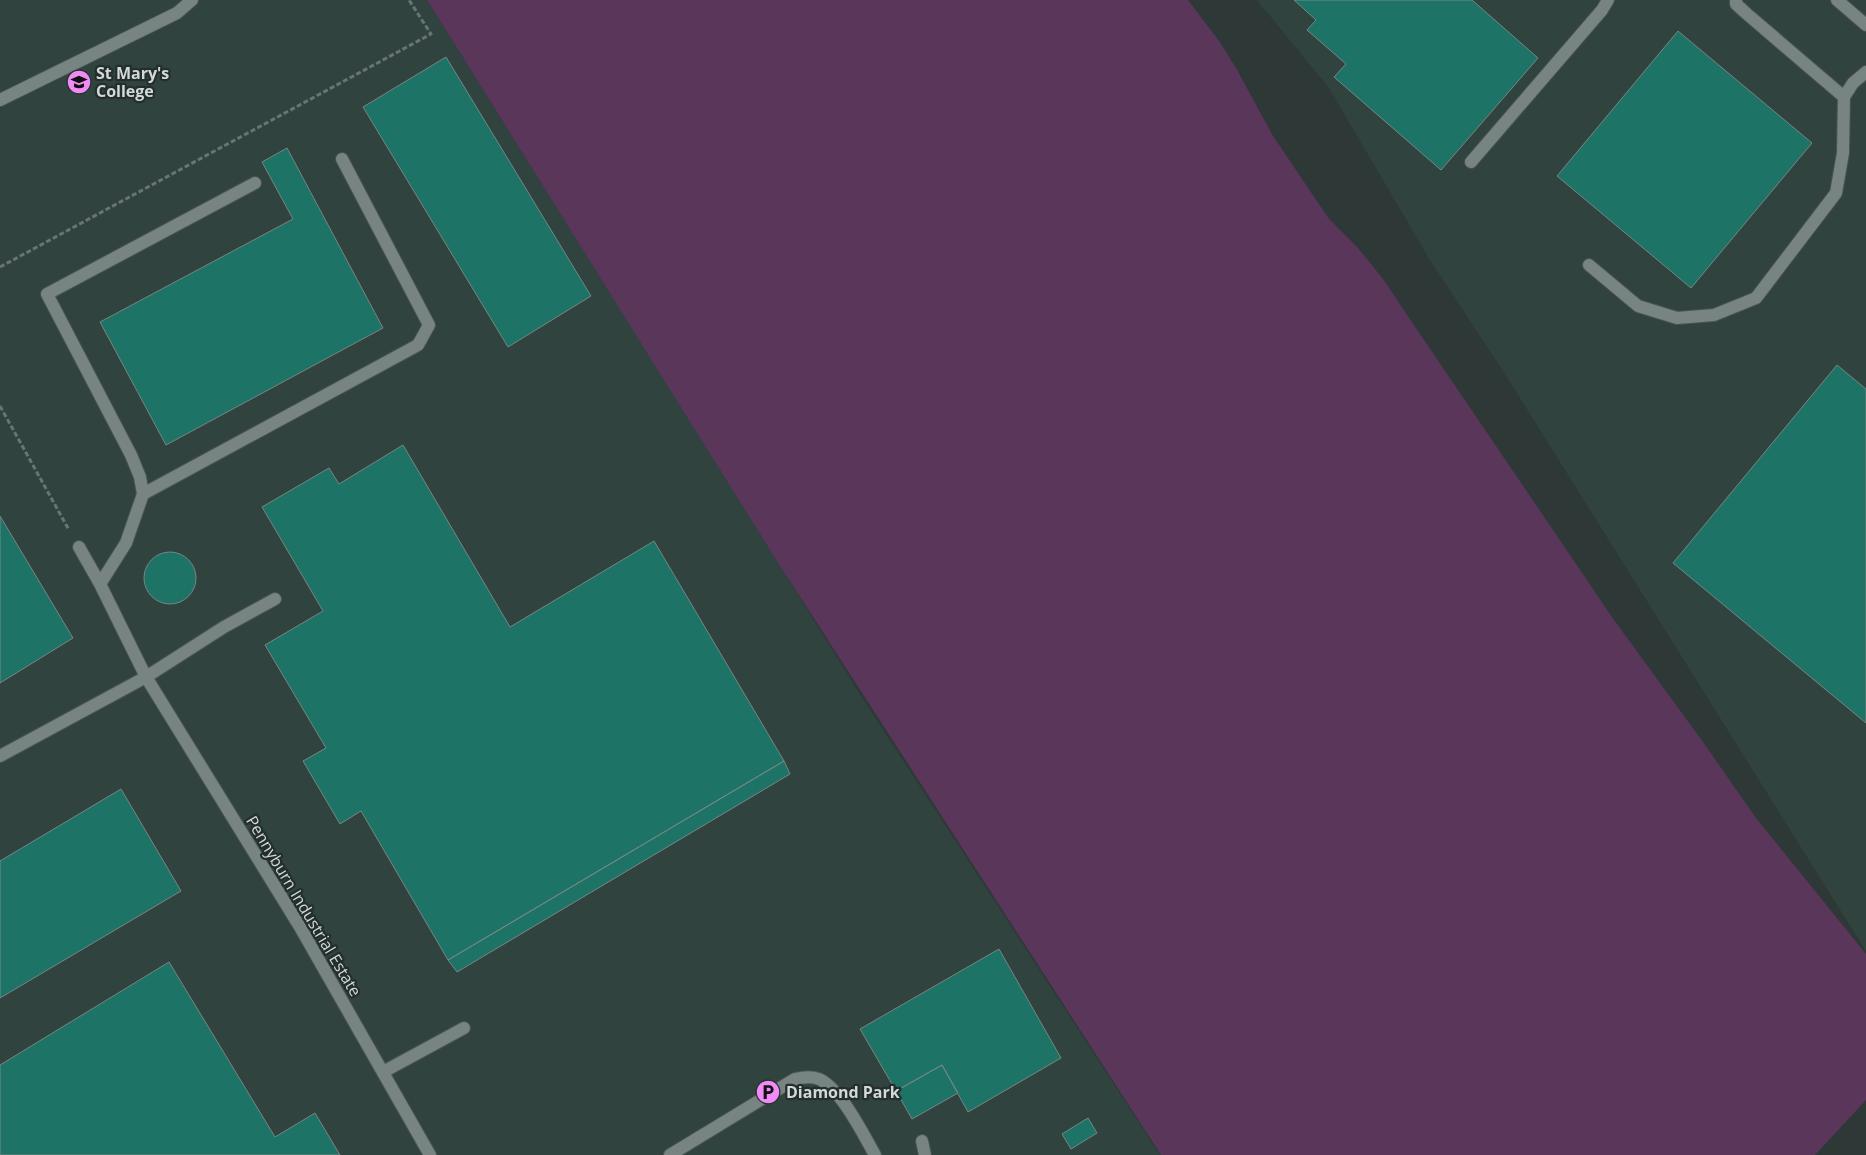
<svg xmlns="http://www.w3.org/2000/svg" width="1866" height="1155" font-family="'Open Sans',sans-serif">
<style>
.built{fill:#30433f}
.green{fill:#5a365b}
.building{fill:#1e7367;stroke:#798583}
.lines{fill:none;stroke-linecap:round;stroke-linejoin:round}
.minor-casing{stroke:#4b5452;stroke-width:14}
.path{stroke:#6a7472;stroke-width:3;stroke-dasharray:5 2.5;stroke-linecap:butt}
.minor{stroke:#788482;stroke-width:12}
.labels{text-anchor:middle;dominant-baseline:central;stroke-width:4.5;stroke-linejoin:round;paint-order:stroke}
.poi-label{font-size:16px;font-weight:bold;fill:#d2d9d7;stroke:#242f2d;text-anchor:start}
.street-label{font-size:16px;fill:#d2d9d7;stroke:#242f2d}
</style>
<rect width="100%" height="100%" fill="#2e3937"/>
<path class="built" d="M0,0h427l436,699 297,456h-1160z
M1257,0h609v951l-363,-580 -73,-111 -101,-172z"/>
<path class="green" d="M427,0h761l31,41 17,27 37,68 56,83 29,29 25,31 18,27 213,314 89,122 53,76 110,136v146l-51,55h-654l-381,-589z"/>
<path class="building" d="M1294,0h178l66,58 -97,112 -107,-93 12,-13 -39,-34 9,-10z
M1678,31l134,112 -121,145 -134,-112z
M446,57l145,239 -83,51 -145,-240z
M287,148l96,180 -217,117 -66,-123 193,-103 -31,-57z
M1837,365l29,24v334l-193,-160z
M403,445l107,182 144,-86 130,220 -336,199 -87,-149 -21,13 -37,-63 23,-13 -61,-103 58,-34 -61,-104 67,-39 10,16z
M0,516l73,122 -73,45z
M144 578a26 26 0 1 1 52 0a26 26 0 1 1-52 0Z
M784,761l6,13 -333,198 -9,-12z
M121,789l60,102 -181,107v-137z
M999,949l62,109 -93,54 -26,-47 -46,26 -36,-62z
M169,962l106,175 40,-24 25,42h-340v-90z
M942,1065l16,28 -46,26 -16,-28z
M1088,1118l9,15 -26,16 -9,-15z"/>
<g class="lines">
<g class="minor-casing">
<path id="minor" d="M1736,0v4l11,10 97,83
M1837,0l29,25
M0,100l177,-87 15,-13
M1471,162l131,-152 6,-10
M1589,265l49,41 39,12 37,-3 42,-17 80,-105 7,-40 1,-56 9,-14 13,-11
M143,494l-3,-17 -9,-22 -84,-161 208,-111
M79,547l21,37 46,93 154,250 130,228
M100,584l26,-41 17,-49 275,-149 11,-20 -87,-166
M0,756l146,-79 78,-50 51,-28
M383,1072l81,-44
M922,1141l3,14
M670,1155l125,-76c8,-2 16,-3 24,0 22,10 44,55 56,76"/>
</g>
<path class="path" d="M0,267l431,-233 -22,-34
M0,406l69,124"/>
<use href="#minor" class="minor"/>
</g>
<defs>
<g id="school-disc" transform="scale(1.25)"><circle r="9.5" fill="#f08bf5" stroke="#242f2d"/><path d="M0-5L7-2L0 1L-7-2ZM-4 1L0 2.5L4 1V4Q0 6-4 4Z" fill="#111"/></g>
<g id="parking-disc" transform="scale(1.25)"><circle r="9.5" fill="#f08bf5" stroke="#242f2d"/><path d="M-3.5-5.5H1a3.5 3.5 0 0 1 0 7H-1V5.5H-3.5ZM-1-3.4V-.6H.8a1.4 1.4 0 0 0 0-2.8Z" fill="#111"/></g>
</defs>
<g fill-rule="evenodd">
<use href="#school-disc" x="79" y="82"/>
<use href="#parking-disc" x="768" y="1092"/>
</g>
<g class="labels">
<g class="poi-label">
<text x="96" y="73">St Mary's<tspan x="96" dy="18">College</tspan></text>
<text x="786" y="1092">Diamond Park</text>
</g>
<g class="street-label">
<text transform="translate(304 906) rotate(59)">Pennyburn Industrial Estate</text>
</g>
</g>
</svg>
